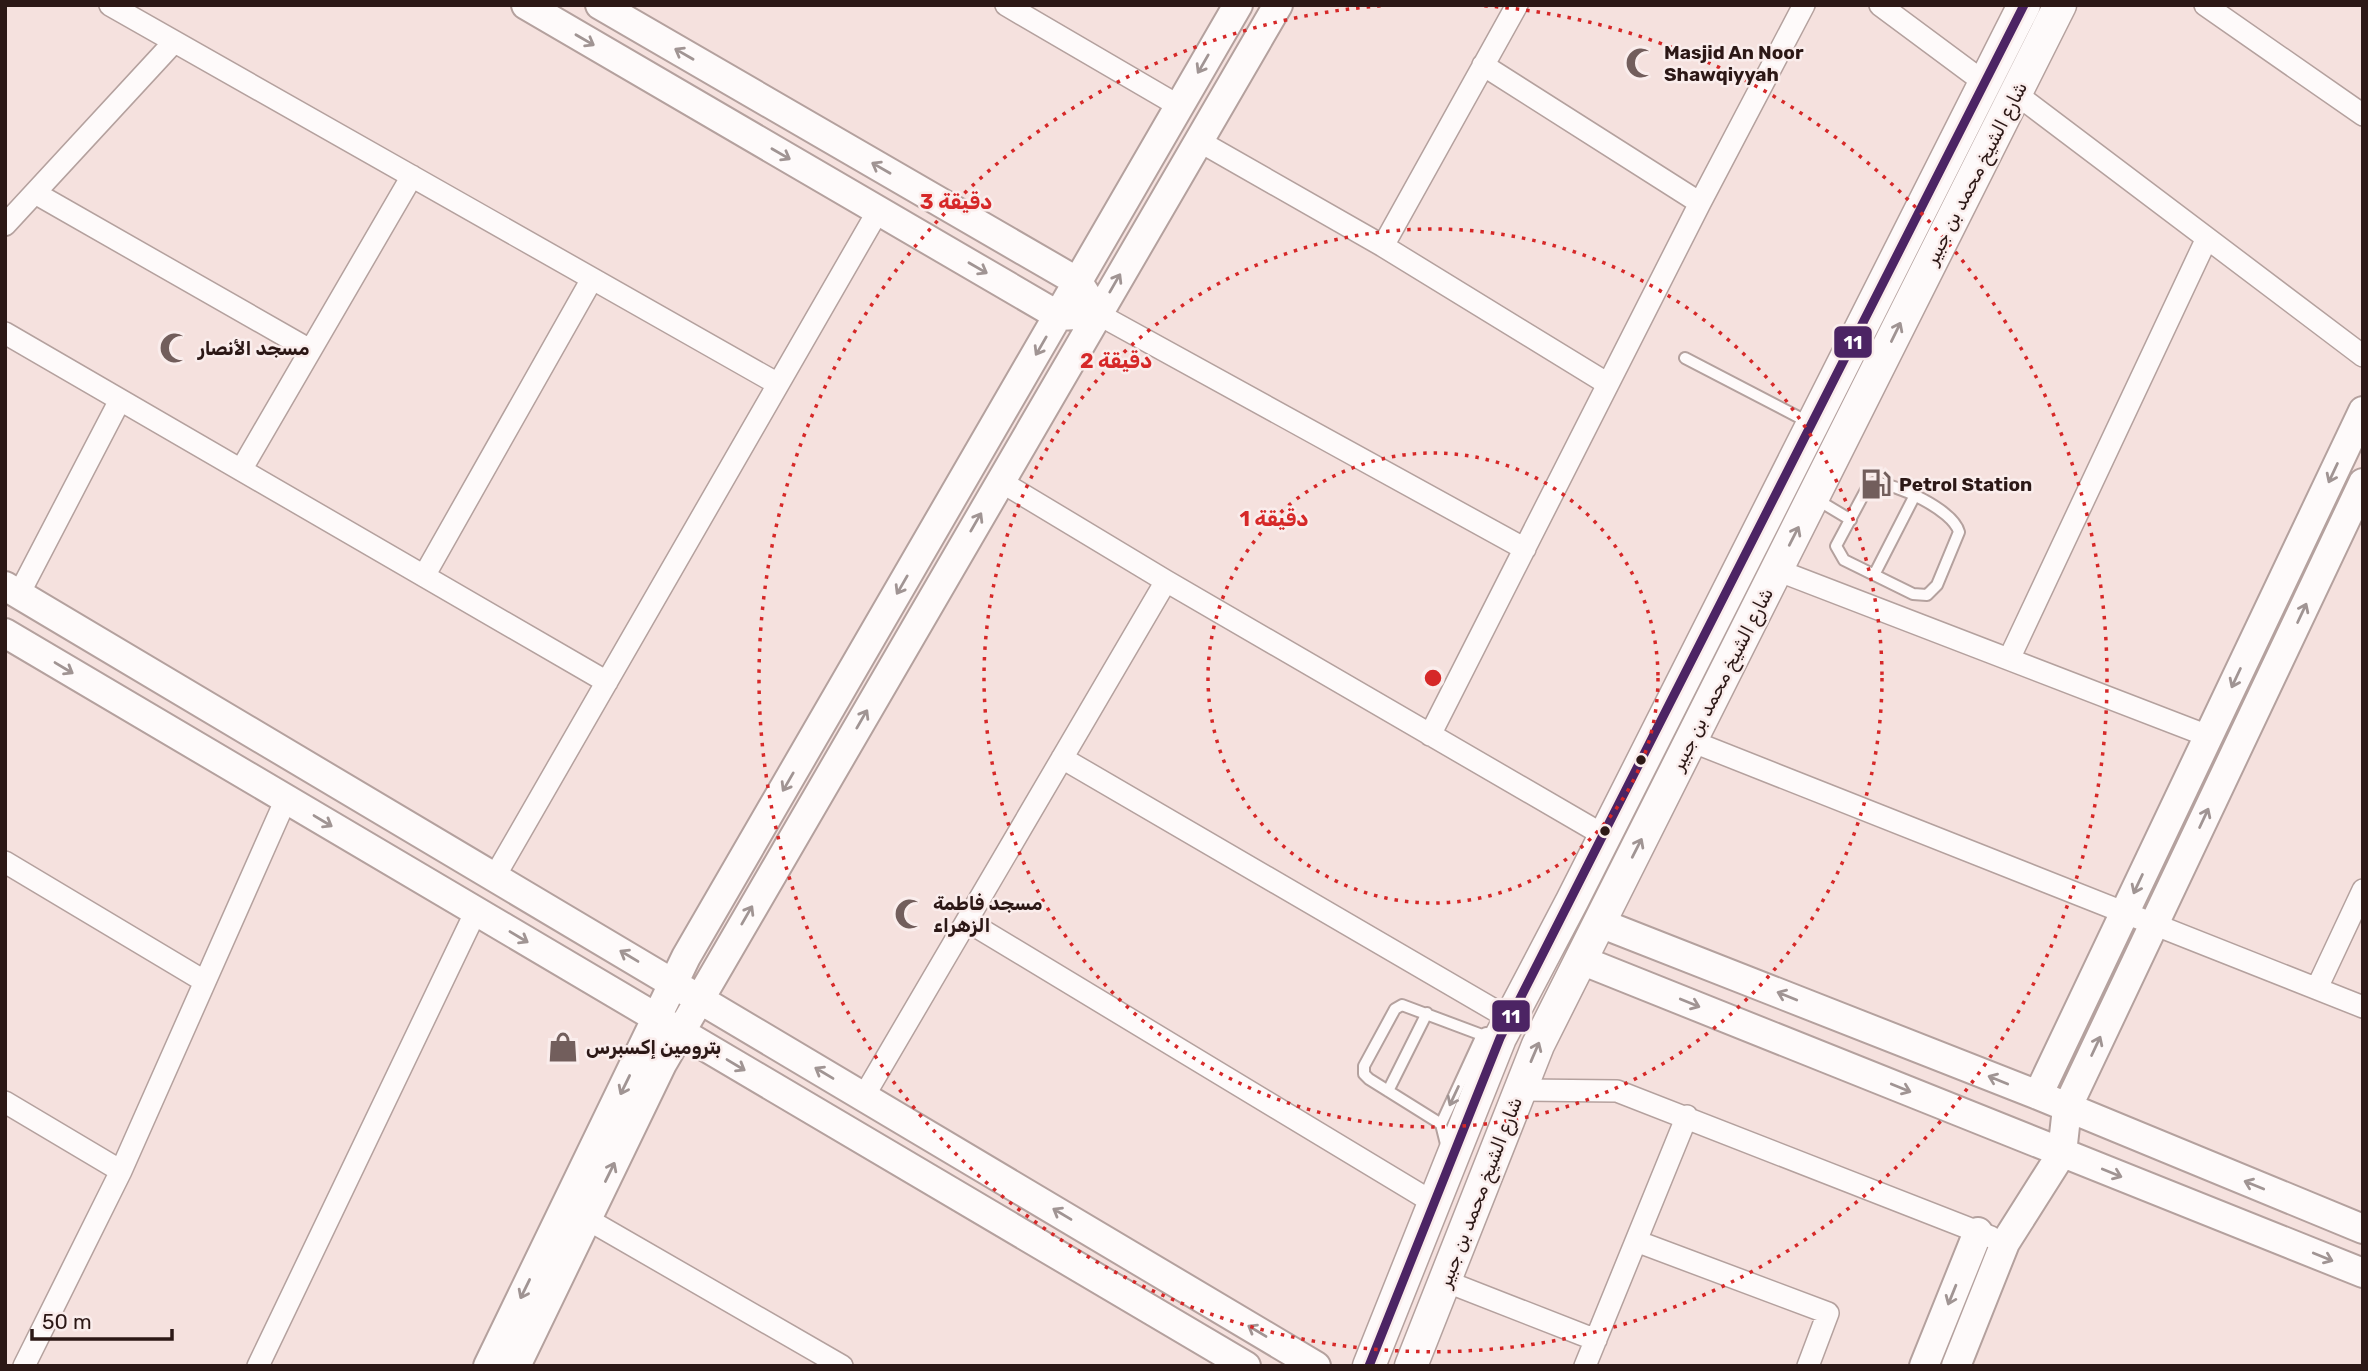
<svg xmlns="http://www.w3.org/2000/svg" width="2368" height="1371" font-family="Rubik,Cairo,sans-serif">
<style>
.lines{fill:none;stroke-linecap:round;stroke-linejoin:round}
.lane-casing{stroke:#b4a19e;stroke-width:14}
.street-casing{stroke:#b4a19e;stroke-width:24}
.secondary-casing{stroke:#b4a19e;stroke-width:32}
.primary-casing{stroke:#b4a19e;stroke-width:35}
.lane{stroke:#fefafa;stroke-width:10}
.street{stroke:#fefafa;stroke-width:21}
.secondary{stroke:#fefafa;stroke-width:28}
.primary{stroke:#fefafa;stroke-width:32}
.bus-1-casing{stroke:#faedec;stroke-width:14}
.bus-1{stroke:#4c2464;stroke-width:9}
.oneway{stroke:#a09493}
.ring{fill:none;stroke:#d62828;stroke-width:3.5;stroke-dasharray:3.5 7}
.bus-dot{fill:#2c1816;stroke:#faedec;stroke-width:2.5}
.labels{text-anchor:middle;dominant-baseline:central;stroke-width:5;stroke-linejoin:round;paint-order:stroke}
.poi-label{font-size:19px;font-weight:bold;fill:#2c1816;stroke:#faedec;text-anchor:start}
.street-label{font-size:19px;fill:#2c1816;stroke:#faedec}
.centre{fill:#d62828;stroke:#faedec;stroke-width:3.5}
.ring-label{font-size:21px;text-anchor:middle;font-weight:bold;fill:#d62828;stroke:#faedec;stroke-width:5;stroke-linejoin:round;paint-order:stroke}
.line-badge{stroke:#faedec;stroke-width:2.5}
.badge-label{font-size:19px;text-anchor:middle;font-weight:bold;fill:#fff}
</style>
<rect width="100%" height="100%" fill="#f5e1de"/>
<g class="lines">
<g class="lane-casing">
<path id="lane" d="M1685,358l125,65
M1874,483c22,0 79,27 85,49l-22,53 -10,10 -14,-1 -69,-34 -8,-14 31,-58z
M1816,499l35,21
M1874,575l40,-78
M1388,1091l39,-78
M1441,1124l-72,-45 -5,-5v-8l31,-57 7,-4 80,30
M1447,1148l-6,-24 41,-89 4,-2"/>
</g>
<g class="street-casing">
<path id="street" d="M110,5l668,379
M1006,5l173,101
M1880,5l105,78
M2205,5l158,110
M1483,65l217,138
M2015,93l348,263
M1199,141l184,105 225,138
M35,193l275,157
M5,225l169,-183
M1383,246l134,-241
M1098,314l427,235
M5,333l602,349
M241,470l171,-294
M1000,481l166,100 439,255
M1777,570l431,166
M424,576l168,-297
M20,592l100,-192
M2009,659l198,-421
M1430,735l270,-532 104,-198
M1691,741l672,266
M1062,758l448,261
M5,862l199,119
M495,876l383,-665
M967,921l467,282
M2317,988l46,-98
M1520,1090l97,1 374,146
M864,1096l302,-515
M5,1102l116,69
M587,1219l255,147
M1636,1241l192,72 -20,53
M1445,1281l151,59
M24,1366l97,-195 165,-372
M258,1366l218,-455
M1585,1366l102,-250"/>
</g>
<g class="secondary-casing">
<path id="secondary" d="M526,5l533,311 17,-1
M600,5l478,277 10,16
M5,586l1311,780
M5,633l1241,733
M1600,923l438,172 325,134
M1581,960l782,313
M2038,1095l325,-684
M488,1366l198,-409 552,-952
M516,1366l146,-302 616,-1059
M1924,1366l54,-134
M1956,1366l49,-123 57,-90 5,-45 296,-625"/>
</g>
<g class="primary-casing">
<path id="primary" d="M1369,1366l131,-328 72,-137 452,-896
M1411,1366l127,-321 522,-1040"/>
</g>
<use href="#lane" class="lane"/>
<use href="#street" class="street"/>
<use href="#secondary" class="secondary"/>
<use href="#primary" class="primary"/>
<g class="bus-1-casing">
<path id="bus-1" d="M1369,1366l131,-328 524,-1033"/>
</g>
<use href="#bus-1" class="bus-1"/>
</g>
<defs><path id="oneway-shaft" d="M-6 0H5M1.5-3L5.5 0L1.5 3" fill="none" stroke-width="1.6" stroke-linecap="round" stroke-linejoin="round" transform="scale(1.75)"/></defs>
<g class="oneway">
<use href="#oneway-shaft" transform="translate(585 40) rotate(30)"/>
<use href="#oneway-shaft" transform="translate(684 54) rotate(-150)"/>
<use href="#oneway-shaft" transform="translate(1203 64) rotate(120)"/>
<use href="#oneway-shaft" transform="translate(781 154) rotate(30)"/>
<use href="#oneway-shaft" transform="translate(881 168) rotate(-150)"/>
<use href="#oneway-shaft" transform="translate(978 268) rotate(30)"/>
<use href="#oneway-shaft" transform="translate(1115 283) rotate(-60)"/>
<use href="#oneway-shaft" transform="translate(1896 332) rotate(-64)"/>
<use href="#oneway-shaft" transform="translate(1041 346) rotate(120)"/>
<use href="#oneway-shaft" transform="translate(2333 473) rotate(115)"/>
<use href="#oneway-shaft" transform="translate(976 522) rotate(-60)"/>
<use href="#oneway-shaft" transform="translate(1794 536) rotate(-63)"/>
<use href="#oneway-shaft" transform="translate(902 585) rotate(120)"/>
<use href="#oneway-shaft" transform="translate(2302 613) rotate(-65)"/>
<use href="#oneway-shaft" transform="translate(64 668) rotate(31)"/>
<use href="#oneway-shaft" transform="translate(2236 678) rotate(115)"/>
<use href="#oneway-shaft" transform="translate(862 719) rotate(-60)"/>
<use href="#oneway-shaft" transform="translate(788 782) rotate(120)"/>
<use href="#oneway-shaft" transform="translate(2204 818) rotate(-65)"/>
<use href="#oneway-shaft" transform="translate(323 821) rotate(31)"/>
<use href="#oneway-shaft" transform="translate(1637 848) rotate(-63)"/>
<use href="#oneway-shaft" transform="translate(2138 884) rotate(115)"/>
<use href="#oneway-shaft" transform="translate(747 915) rotate(-60)"/>
<use href="#oneway-shaft" transform="translate(519 937) rotate(31)"/>
<use href="#oneway-shaft" transform="translate(629 956) rotate(-149)"/>
<use href="#oneway-shaft" transform="translate(1787 996) rotate(-158)"/>
<use href="#oneway-shaft" transform="translate(1690 1003) rotate(22)"/>
<use href="#oneway-shaft" transform="translate(2096 1046) rotate(-65)"/>
<use href="#oneway-shaft" transform="translate(1535 1052) rotate(-67)"/>
<use href="#oneway-shaft" transform="translate(736 1065) rotate(31)"/>
<use href="#oneway-shaft" transform="translate(824 1073) rotate(-149)"/>
<use href="#oneway-shaft" transform="translate(1998 1080) rotate(-158)"/>
<use href="#oneway-shaft" transform="translate(625 1085) rotate(116)"/>
<use href="#oneway-shaft" transform="translate(1901 1088) rotate(22)"/>
<use href="#oneway-shaft" transform="translate(1454 1096) rotate(115)"/>
<use href="#oneway-shaft" transform="translate(610 1172) rotate(-64)"/>
<use href="#oneway-shaft" transform="translate(2112 1173) rotate(22)"/>
<use href="#oneway-shaft" transform="translate(2254 1185) rotate(-158)"/>
<use href="#oneway-shaft" transform="translate(1062 1214) rotate(-149)"/>
<use href="#oneway-shaft" transform="translate(2323 1257) rotate(22)"/>
<use href="#oneway-shaft" transform="translate(525 1289) rotate(116)"/>
<use href="#oneway-shaft" transform="translate(1952 1295) rotate(112)"/>
<use href="#oneway-shaft" transform="translate(1257 1331) rotate(-149)"/>
</g>
<g class="ring">
<circle cx="1433" cy="678" r="225"/>
<circle cx="1433" cy="678" r="449"/>
<path d="M1474 5A674 674 0 1 1 1392 5"/>
</g>
<defs>
<g id="mosque-bare" transform="scale(2.415)"><path d="M3.5-4.9A6 6 0 1 0 3.5 4.9A5 5 0 1 1 3.5-4.9Z" fill="#725e5c" stroke="#faedec" stroke-width="2.5" paint-order="stroke"/></g>
<g id="fuel-bare" transform="scale(2.415)"><path d="M-5.5-6h7V0h2V4h1.3V-2.5L3-4.5l.8-.8L6-3V5H2.5V1h-1V6h-7ZM-4.2-4.7v3.2H.2V-4.7Z" fill="#725e5c" stroke="#faedec" stroke-width="2.5" paint-order="stroke"/></g>
<g id="shop-bare" transform="scale(2.415)"><path d="M-5-2.5h2.3a2.7 3.5 0 0 1 5.4 0H5L5.5 6h-11ZM-1.5-2.5h3a1.5 2.3 0 0 0-3 0Z" fill="#725e5c" stroke="#faedec" stroke-width="2.5" paint-order="stroke"/></g>
</defs>
<g fill-rule="evenodd">
<use href="#mosque-bare" x="1641" y="63"/>
<use href="#mosque-bare" x="175" y="348"/>
<use href="#fuel-bare" x="1876" y="484"/>
<use href="#mosque-bare" x="910" y="914"/>
<use href="#shop-bare" x="563" y="1047"/>
</g>
<g class="bus-dot">
<circle cx="1641" cy="760" r="6"/>
<circle cx="1605" cy="831" r="6"/>
</g>
<g class="labels">
<g class="poi-label">
<text x="1664" y="52">Masjid An Noor<tspan x="1664" dy="22">Shawqiyyah</tspan></text>
<text x="198" y="348">مسجد الأنصار</text>
<text x="1899" y="484">Petrol Station</text>
<text x="933" y="903">مسجد فاطمة<tspan x="933" dy="22">الزهراء</tspan></text>
<text x="586" y="1047">بترومين إكسبرس</text>
</g>
<g class="street-label">
<text transform="translate(1976 173) rotate(-63)">شارع الشيخ محمد بن جبير</text>
<text transform="translate(1722 679) rotate(-63)">شارع الشيخ محمد بن جبير</text>
<text transform="translate(1480 1192) rotate(-69)">شارع الشيخ محمد بن جبير</text>
</g>
</g>
<circle cx="1433" cy="678" r="10" class="centre"/>
<g class="ring-label">
<text x="956" y="209">3 دقيقة</text>
<text x="1116" y="368">2 دقيقة</text>
<text x="1274" y="526">1 دقيقة</text>
</g>
<g class="line-badge">
<rect x="1833" y="325" width="40" height="34" rx="7" fill="#4c2464"/>
<rect x="1491" y="999" width="40" height="34" rx="7" fill="#4c2464"/>
</g>
<g class="badge-label">
<text x="1853" y="349">11</text>
<text x="1511" y="1023">11</text>
</g>
<rect width="2368" height="1371" fill="none" stroke="#2c1816" stroke-width="14"/>
<path d="M32 1329v10h140v-10" fill="none" stroke="#2c1816" stroke-width="3.5"/>
<text x="42" y="1329" font-size="21" fill="#2c1816" stroke="#faedec" stroke-width="5" paint-order="stroke">50 m</text>
</svg>
